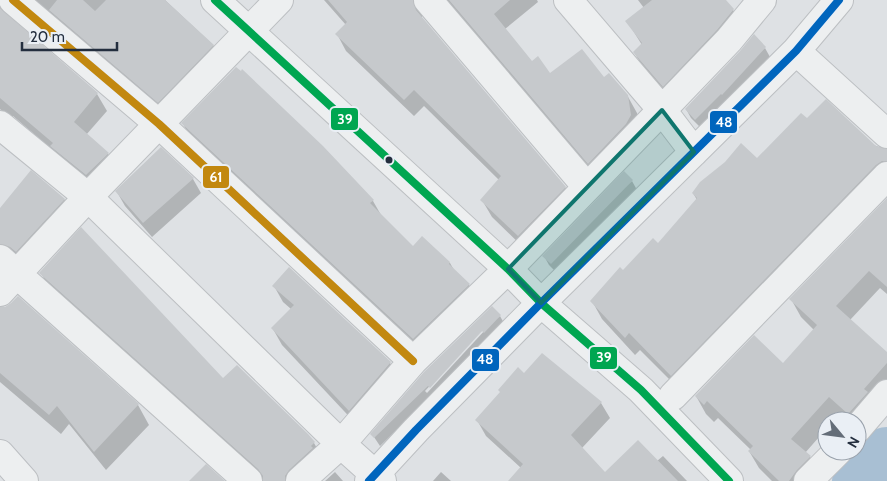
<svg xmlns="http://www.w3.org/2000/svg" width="887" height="481" font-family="Cabin,sans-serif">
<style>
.shadow{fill:#0003;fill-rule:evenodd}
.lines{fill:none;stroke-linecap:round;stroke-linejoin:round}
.river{stroke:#a8bfd3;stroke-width:58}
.building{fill:#c6c9cc}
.minor-casing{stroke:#bcbfc2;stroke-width:30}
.minor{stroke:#edeff0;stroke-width:28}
.bus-1-casing{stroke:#eaeff5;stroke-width:11}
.bus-2-casing{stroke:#eaeff5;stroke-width:11}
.bus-3-casing{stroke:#eaeff5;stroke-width:11}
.bus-1{stroke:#00a651;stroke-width:8}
.bus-2{stroke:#c28810;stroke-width:8}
.bus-3{stroke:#0065bd;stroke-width:8}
.marked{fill:#0f766e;fill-opacity:0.2;stroke:#0f766e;stroke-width:4;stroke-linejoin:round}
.bus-dot{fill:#232e3e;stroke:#eaeff5;stroke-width:2}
.line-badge{stroke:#eaeff5;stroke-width:2}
.badge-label{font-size:14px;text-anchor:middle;font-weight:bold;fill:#fff}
</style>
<rect width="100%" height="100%" fill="#dee1e4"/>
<path class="shadow" d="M0,0h165l48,45 10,17 -55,57 -157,-112 -4,8 90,79 10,17 -21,24 22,19 10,17 -22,20 -34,-28 -7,-11 -42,-36 -2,3 -11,-10z
M324,0h213l1,2 -33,27 27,33 18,13 54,4 23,16 10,18 3,19 -42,48 -176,-169v8l143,168 10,17 -47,48 -36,-35 -10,-17 17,-20 -75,-74 -10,10 -68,-65 -9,-17 9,-9z
M638,0h86l9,10 9,15 -70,76 -29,-34 -9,-15 8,-7 -15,-24 17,-13z
M765,48l5,9 -43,46 -26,25 -10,-10 -5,-9z
M807,120l80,30v32l-205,210 -42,-42 -5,5 -33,-36 -10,-18 31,-30 35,-26 39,-45 -4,-7 64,-33z
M183,124l139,23 51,54 8,14 32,33 37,15 4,7 15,15 9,16 -55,54 -231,-216z
M161,149l32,30 8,14 -49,44 -27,-31 -8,-14z
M632,181l5,9 -81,82 -7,-7 -5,-9z
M64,199l12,20 -76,49v-58z
M887,200v94l-7,-6 -30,32 37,33v39l-39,29 -8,-7 -7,7h-6v7l-22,25 5,4 10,17 -7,7h-41l-13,-13 -10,-17 2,-1 -33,-32 -4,4 -8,-8 -10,-18 87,-31 31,-35 -13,-13 -10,-18z
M289,269l101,94 10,16 -41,48 -77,-82 -9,-16 18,-20 -8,-7 -9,-16z
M41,273l182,107 91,63 8,14 -21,24h-37l-215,-193z
M0,308l138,97 11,20 -43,45 -37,-46 -8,10 -61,-52z
M500,316l5,9 -125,121 -8,-12 53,-61zM486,329l-59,64 -2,-2 55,-59z
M524,374l77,29 9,15 -28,30 23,26 52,-13 6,-5 24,25h-177l11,-13 -35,-32 -9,-16z
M335,472l8,9h-18z
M441,472l10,9h-18z"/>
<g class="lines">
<path class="river" d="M861,481l26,-25"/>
</g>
<path class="building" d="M57,0h26l12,11 11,-11h59l49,45 -56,58 -109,-93z
M328,0h85l3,10 150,177 -48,49 -38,-36 21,-24 -87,-86 -10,10 -69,-66 12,-12z
M449,0h61l-16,14 38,47 6,-5 12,17 32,-24 22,28 5,-4 19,22 3,20 -5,9 -38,40z
M652,0h74l8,9 -17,21 -54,57 -30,-35 9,-9 -17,-22z
M0,8l98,85 -24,29 35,31 -23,22 -36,-29 3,-3 -53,-45z
M754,34l12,13 -44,48 -1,-1 -26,26 -10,-11 55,-58z
M236,67l5,4 1,-2 81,77 51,54 -4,3 43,43 9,-10 28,26 -1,2 21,20 -57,55 -232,-216z
M826,99l50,47 11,3v12h-5l-6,4 -205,211 -42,-43 -4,5 -35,-37 30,-34 3,3 30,-32 5,5 39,-45 -5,-5 8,-11 25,-20 16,-19 16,15 44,-45 6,5z
M161,147l33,31 -51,45 -28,-32z
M31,170l34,29 -49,53 -6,-5 -10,-3v-36z
M624,171l9,9 -82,84 -9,-8z
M887,198v89l-18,-16 -33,35 51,46v11l-23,26 4,3 -20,22 -19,-17 -38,42 20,17 -14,14 -8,11h-10l-31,-30 5,-5 -46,-45 -3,4 -9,-9 59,-61 29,28 34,-38 -28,-26z
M81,227l142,151 14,-13 71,69 7,8 -4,4 2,2 -24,22 -4,6v5h-22v-5l-5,-7 -219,-196z
M289,267l102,95 -42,49 -78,-83 23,-23 -22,-19z
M18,296l121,108 -45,48 -37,-46 -8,9 -49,-42v-66h5l6,-4z
M492,306l9,9 -17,18 -2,-2 -52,57 -2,-2 -54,52 -4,-4 54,-62z
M542,353l60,49 -31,33 34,37 33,-32 40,41h-170l15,-17 -48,-44 25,-28 -2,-2 20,-23 6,6z
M206,464l19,17h-36z"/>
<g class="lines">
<g class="minor-casing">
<path id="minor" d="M13,0l146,124 254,237
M215,0l293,269 33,34 100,87 88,91
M428,0l159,187
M568,0l94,110 32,42
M796,51l91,83
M0,125l88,72 253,247 41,37
M0,259l248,222
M0,292l88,-95 191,-197
M673,396l214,-220
M857,429l30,-35
M0,454l24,27
M300,481l41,-37 72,-83 95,-92 154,-159 67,-70 33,-40
M369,481l47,-51 125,-127 255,-252 43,-51
M808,481l30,-30"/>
</g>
<use href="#minor" class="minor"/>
<g class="bus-1-casing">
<path id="bus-1" d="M215,0l293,269 33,34 100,87 88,91"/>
</g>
<g class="bus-2-casing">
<path id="bus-2" d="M13,0l146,124 254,237"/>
</g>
<g class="bus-3-casing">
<path id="bus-3" d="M369,481l47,-51 125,-127 255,-252 43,-51"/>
</g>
<use href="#bus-1" class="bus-1"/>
<use href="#bus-2" class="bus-2"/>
<use href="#bus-3" class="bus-3"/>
</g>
<path class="marked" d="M662,110l32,42 -153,151 -33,-34z"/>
<circle class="bus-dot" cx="389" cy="160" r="4.5"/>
<g class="line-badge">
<rect x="330" y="107" width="29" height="24" rx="5" fill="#00a651"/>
<rect x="709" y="110" width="29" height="24" rx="5" fill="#0065bd"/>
<rect x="202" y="165" width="28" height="24" rx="5" fill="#c28810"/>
<rect x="589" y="346" width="29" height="24" rx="5" fill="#00a651"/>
<rect x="471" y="348" width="29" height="24" rx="5" fill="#0065bd"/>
</g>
<g class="badge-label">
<text x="345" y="124">39</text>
<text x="724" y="127">48</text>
<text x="216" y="182">61</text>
<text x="604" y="362">39</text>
<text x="485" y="364">48</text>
</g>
<g transform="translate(842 436) rotate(119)"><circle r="24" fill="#eaeff5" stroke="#9aa2ac"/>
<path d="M0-4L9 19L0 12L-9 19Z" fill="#646d78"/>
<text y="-8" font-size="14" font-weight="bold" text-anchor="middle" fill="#232e3e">N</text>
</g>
<path d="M22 42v8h95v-8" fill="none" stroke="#232e3e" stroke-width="2.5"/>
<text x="30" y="42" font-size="15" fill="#232e3e" stroke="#eaeff5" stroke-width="4" paint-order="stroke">20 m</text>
</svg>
